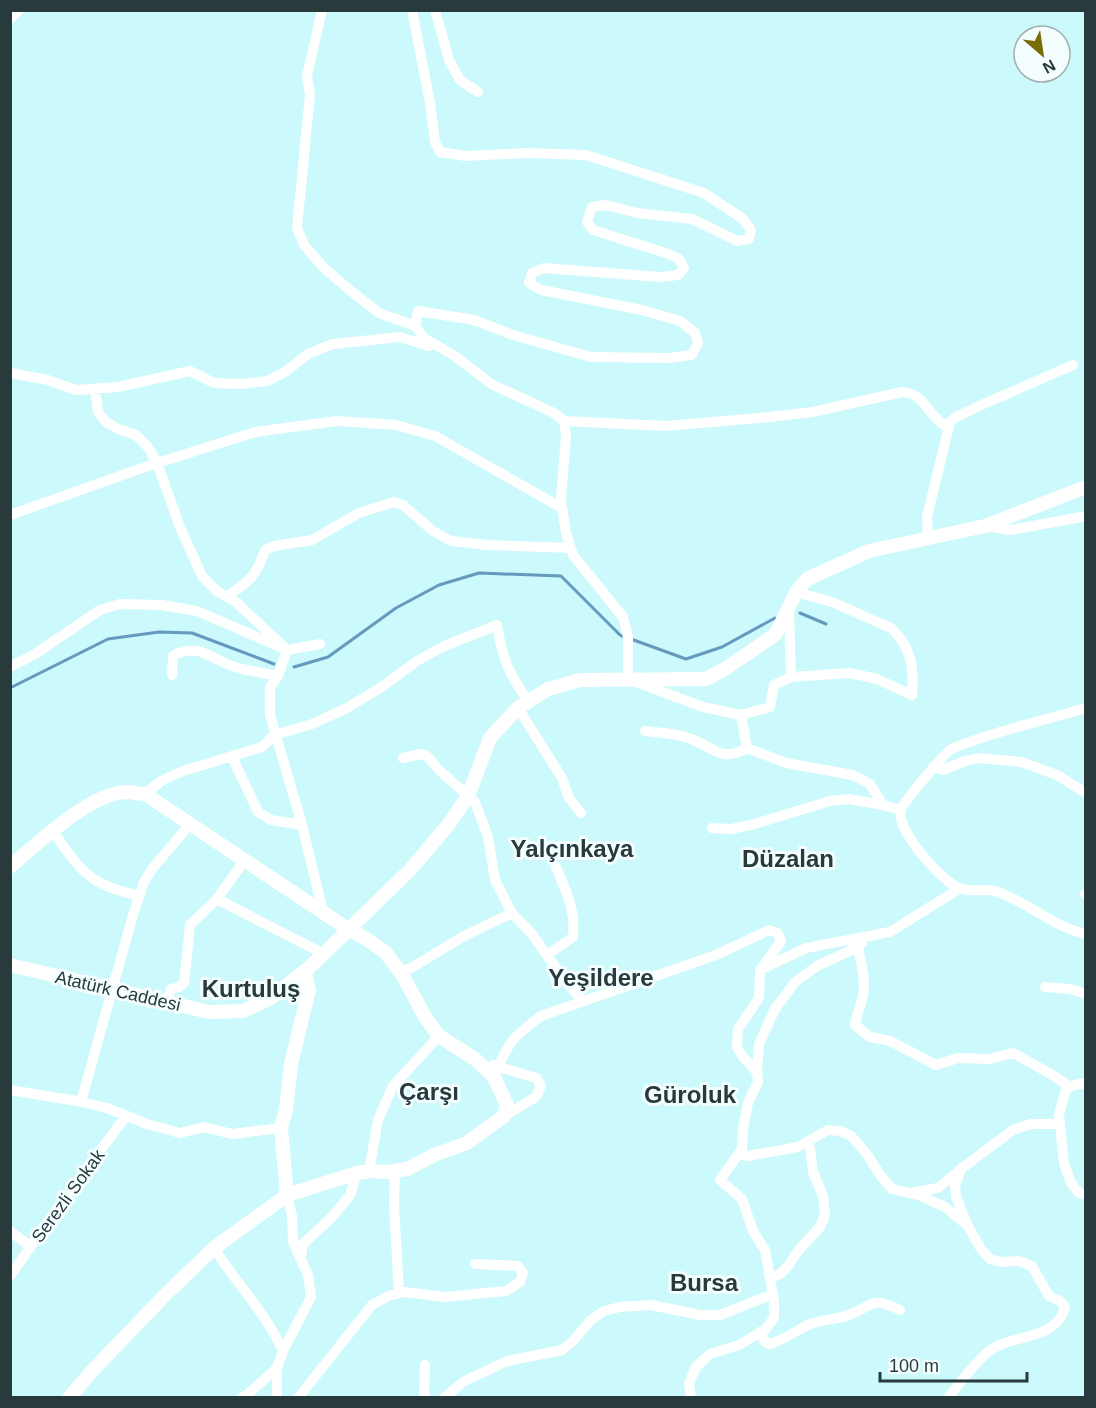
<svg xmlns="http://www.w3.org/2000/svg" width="1096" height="1408" font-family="Helvetica,sans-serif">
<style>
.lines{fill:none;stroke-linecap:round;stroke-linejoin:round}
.stream{stroke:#6599bd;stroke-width:3}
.minor{stroke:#fff;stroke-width:10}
.tertiary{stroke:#fff;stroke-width:14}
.labels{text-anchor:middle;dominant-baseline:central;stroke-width:6;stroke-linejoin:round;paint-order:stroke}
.street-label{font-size:18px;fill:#283a3b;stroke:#f5feff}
.district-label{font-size:24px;font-weight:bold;fill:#283a3b;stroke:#f5feff}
</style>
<rect width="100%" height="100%" fill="#cbf9fc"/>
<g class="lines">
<path class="stream" d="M800,613l26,11
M631,639l55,20 36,-12 53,-29
M294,667l34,-10 68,-49 43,-23 40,-12 82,3 59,59 4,2
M10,688l98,-49 51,-7 33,1 82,31"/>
<path class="minor" d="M322,10l-15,66 3,18 -13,134 7,17 19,22 28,24 28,22 36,13
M412,10l18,93 5,39 5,10 26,4 60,-3 60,2 118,38 39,26 8,11 -2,9 -12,2 -45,-22 -55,-6 -31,-8 -14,2 -5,15 6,8 73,23 13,6 5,9 -6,7 -18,2 -116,-9 -12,5 -3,10 12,7 101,20 38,11 15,12 3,9 -6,13 -23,3 -78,-1 -78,-22 -39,-15 -56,-9 -3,15 9,12 31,18 36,28 63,29 10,8 2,15 -5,63 5,34 7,22 50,62 5,20v42l75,28 38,8 6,33 39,15 67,12 17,9 13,21 18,5
M435,10l14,50 11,20 18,12
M10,19l9,-9
M10,373l38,7 28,10 42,-3 72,-16 24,12 27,1 26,-3 18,-9 23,-18 25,-10 67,-7 29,9
M95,390l3,22 8,10 12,7 18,6 12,12 9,16 23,64 22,49 15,15 20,12 50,47 -9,26 -8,11v28l32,110 21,87
M564,421l102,5 103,-9 44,-5 89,-20c24,1 26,26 46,35
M10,515l138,-49 107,-34 82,-11 59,4 39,11 127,72
M985,526l26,4 75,-14
M928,537l-1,-20 23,-95 6,-5 23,-11 94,-41
M227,597c23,-17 29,-20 38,-47l9,-4 38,-6 47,-27 35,-11 9,3 30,26 18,10 36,4 83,3
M789,609l2,68
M10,667l25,-13 65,-44 20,-6 42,1 35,6 90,39 33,-6
M172,675l1,-19c25,-15 39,4 62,11 14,4 29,6 43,9
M518,708l44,70 7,20 12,15
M1086,708c-34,10 -68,18 -102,29 -10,4 -24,7 -34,13 -7,6 -47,52 -49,60 -6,19 40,71 58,78 10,5 25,0 36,3 32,10 58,36 91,43
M741,715l29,-8 4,-22 17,-8 58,-4 28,6 35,16c2,-26 0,-48 -21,-67l-59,-26 -36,-10
M645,731c15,2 32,2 46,8 24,9 30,24 56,9
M232,757l26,55 13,8 31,5
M403,758l18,-4 6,2 12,14 36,32 13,35 7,43 17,33 20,21 34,48 17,19
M933,767l10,3 22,-9 13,-3 44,4 35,13 29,18
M145,794l16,-13 22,-10 79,-24 12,-12 38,-11 35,-16 36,-22 34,-25 25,-14 55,-22c6,36 11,47 31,76
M712,828l19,1 20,-4 79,-24 19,-2 34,6
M53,831c12,17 23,36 41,48 13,9 30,13 45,17
M1085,894h1
M217,899l107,55
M858,947c3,16 8,33 5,49 -2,10 -7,19 -8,29l15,12 20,4 46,24 22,-7 31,1 24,-6 38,21 19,13
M547,955l26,-18c3,-28 -7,-45 -17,-70
M400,972l11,-4 53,-32 48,-23
M1045,987l25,2 16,5
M167,1002l4,-13 8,-2 5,-4 6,-58 27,-26 28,-39
M493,1065l43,13 5,8 -5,11 -32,19
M757,1072l2,-28 16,-35 20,-27 22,-16 41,-19 4,-4
M494,1077c14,-34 17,-39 47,-61l175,-61 53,-25 9,3 3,8 -19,27
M1086,1083l-12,2 -8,4 -7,26 5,49 7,19 8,10 7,2
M10,1090l67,11 30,7 40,16 33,9 24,-6 28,7 49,-6
M81,1102l52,-187 11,-33 8,-13 38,-45
M739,1154l9,2 50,-9 30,-17 12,1 11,5 15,17 15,23 11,13 29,7 24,11 23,19 13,23 9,10 11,3 18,-1 13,5 17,30 11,5 5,6c-9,35 -54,26 -77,45 -15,13 -28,30 -40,46
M369,1171l9,-51 15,-34 46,-50
M395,1171l-1,34 5,88
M914,1192l24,-4 22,-18
M967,1224l-11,-27 -1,-11 6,-17 52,-39 18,-6h28
M10,1231l21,16
M214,1248c22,35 52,65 69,103
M301,1257l2,-13 29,-27 18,-22 7,-22
M10,1276l55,-78 61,-82
M770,1278l10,-4 8,-8 10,-15 22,-24 5,-12 -2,-19 -10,-24 -3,-24 -3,-6
M760,1332l5,10 5,2c14,-4 25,-13 38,-19 13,-6 28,-5 41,-10 26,-10 21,-19 51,-5
M425,1365l-1,28 2,5
M241,1398l7,-4 29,-26
M277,1398v-30l6,-17 28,-54 -3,-22 -15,-33 -1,-26 -5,-21
M298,1398l74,-93 16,-9 17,-4 39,5 62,-6 14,-9 3,-9 -5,-7 -43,-2
M444,1398l19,-16 44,-21 55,-11 11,-9 18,-21 13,-9 16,-4 31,-2 49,10h20l53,-21
M691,1398l-2,-15 7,-16 14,-13 29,-9 10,-6 16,-9 9,-12v-17l-9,-51 -12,-19 -11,-32 -22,-19 22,-31 1,-20 5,-26 10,-21 -1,-10 -14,-15 -6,-10 1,-18 21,-31 1,-28 46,-22 84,-16 69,-43"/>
<path class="tertiary" d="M10,867c27,-23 80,-74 116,-75 6,0 13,2 19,2l203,135 20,11 18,13 17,23 22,41 14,19 36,23 19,18 13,28 -3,11 -37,27 -33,12 -27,14 -19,3 -19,-1 -12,2 -70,22 -73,53 -48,46 -74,77 -23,27
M10,965l199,47 34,-1 28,-13 40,-32 99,-96 39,-46 19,-28 22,-58 28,-30 30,-19 32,-9 126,-1 19,-10 51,-35 20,-42 11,-13 62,-28 116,-25 101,-39
M287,1195l-6,-67 5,-19 5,-45 18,-74 -4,-19"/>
</g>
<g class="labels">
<g class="street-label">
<text transform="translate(118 991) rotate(13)">Atatürk Caddesi</text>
<text transform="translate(68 1196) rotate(-54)">Serezli Sokak</text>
</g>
<g class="district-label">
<text x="572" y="848">Yalçınkaya</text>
<text x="788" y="858">Düzalan</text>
<text x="601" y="977">Yeşildere</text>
<text x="251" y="988">Kurtuluş</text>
<text x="429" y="1091">Çarşı</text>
<text x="690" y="1094">Güroluk</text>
<text x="704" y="1282">Bursa</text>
</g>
</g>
<rect width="1096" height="1408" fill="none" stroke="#283a3b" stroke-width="24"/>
<g transform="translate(1042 54) rotate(151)"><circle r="28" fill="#f5feff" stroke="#a3b0b1" stroke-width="1.5"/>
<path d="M0-4.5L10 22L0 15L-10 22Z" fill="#776c06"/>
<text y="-9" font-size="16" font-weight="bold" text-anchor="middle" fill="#283a3b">N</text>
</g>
<path d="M880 1372v9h147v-9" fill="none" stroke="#283a3b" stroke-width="3"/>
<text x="889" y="1372" font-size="18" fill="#283a3b" stroke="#f5feff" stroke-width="4.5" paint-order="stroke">100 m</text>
</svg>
